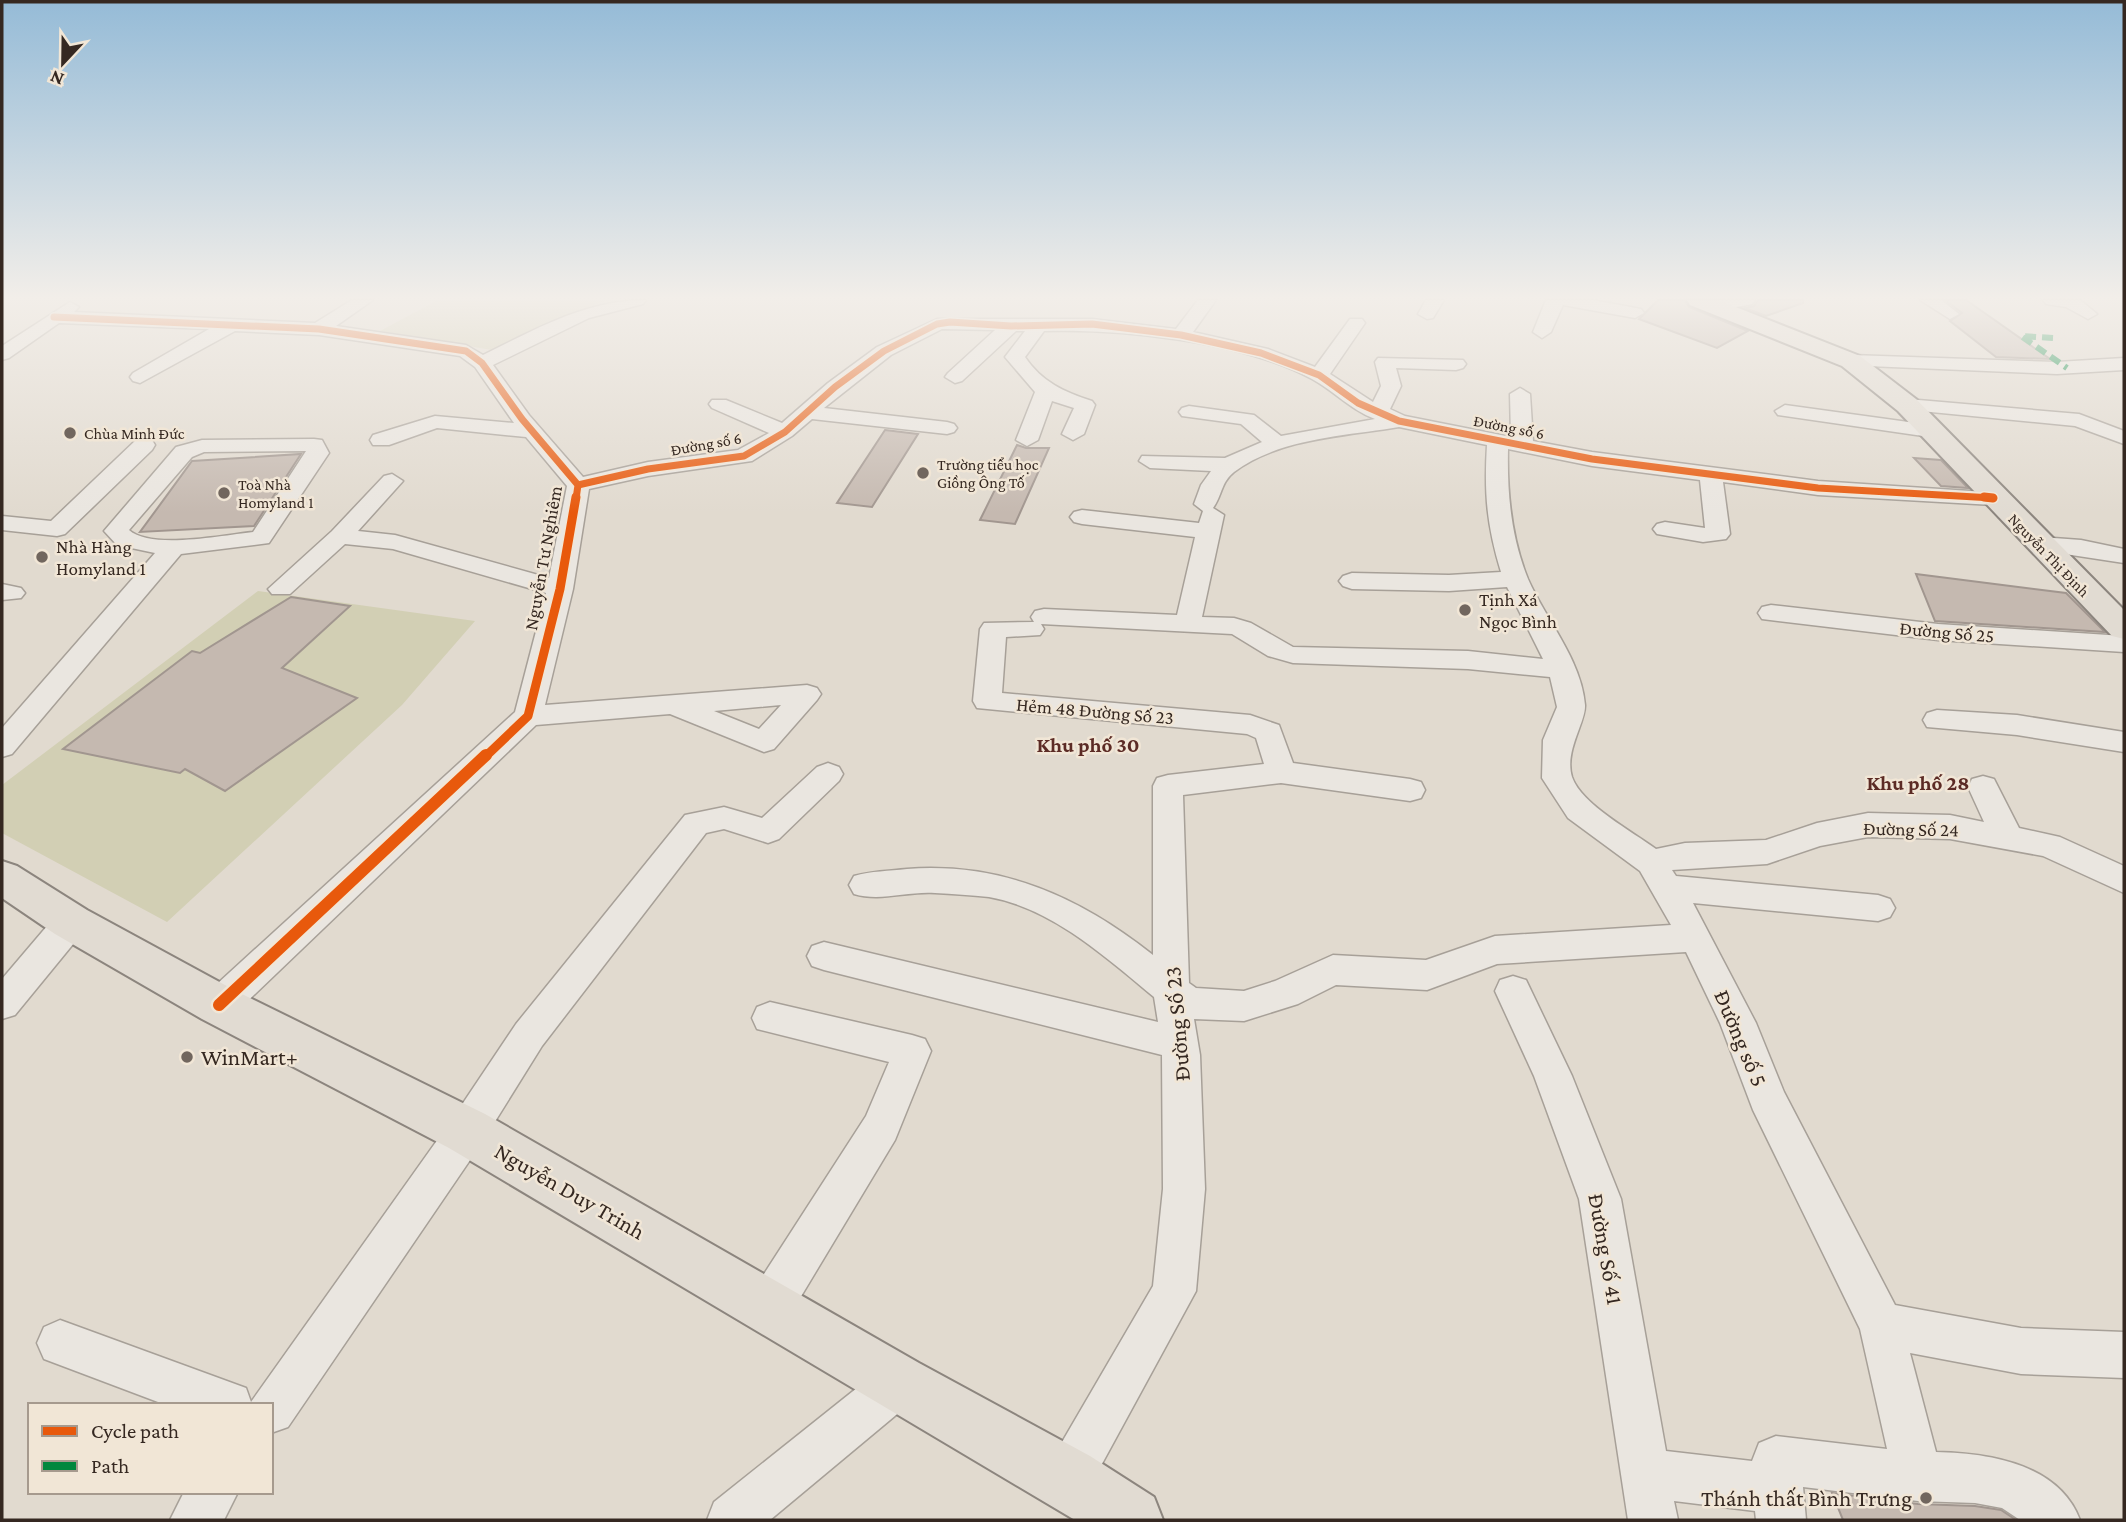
<svg xmlns="http://www.w3.org/2000/svg" width="2126" height="1522" font-family="'Crimson Pro',serif">
<style>
.green{fill:#d2cfb4}
.building{fill:#c5b9b0;stroke:#a1968f;stroke-width:2}
.lines{fill:none;stroke-linecap:round;stroke-linejoin:round}
.minor-casing{stroke:#a7a098;stroke-width:3}
.major-casing{stroke:#8c857e;stroke-width:4}
.minor{fill:#eae6e0;fill-rule:evenodd}
.major{fill:#e1dbd2;fill-rule:evenodd}
.quiet{stroke:#00873e;stroke-width:6;stroke-dasharray:11 6;stroke-linecap:butt}
.cycleway-far2-casing{stroke:#f1e6d6;stroke-width:10}
.cycleway-far1-casing{stroke:#f1e6d6;stroke-width:12}
.cycleway-casing{stroke:#f1e6d6;stroke-width:17}
.cycleway-far2{stroke:#e8590c;stroke-width:7}
.cycleway-far1{stroke:#e8590c;stroke-width:9}
.cycleway{stroke:#e8590c;stroke-width:12}
.poi-dot{fill:#71665e;stroke:#f1e6d6;stroke-width:2.5}
.labels{text-anchor:middle;dominant-baseline:central;stroke-width:5;stroke-linejoin:round;paint-order:stroke}
.far-street-label{font-size:16px;fill:#352821;stroke:#f1e6d6}
.far-poi-label{font-size:16px;fill:#352821;stroke:#f1e6d6;text-anchor:start}
.poi-label{font-size:19px;fill:#352821;stroke:#f1e6d6;text-anchor:start}
.street-label{font-size:19px;fill:#352821;stroke:#f1e6d6}
.neighbourhood-label{font-size:21px;font-weight:bold;fill:#5c2b25;stroke:#f1e6d6}
.near-street-label{font-size:23px;fill:#352821;stroke:#f1e6d6}
.near-poi-label{font-size:23px;fill:#352821;stroke:#f1e6d6;text-anchor:start}
</style>
<rect width="100%" height="100%" fill="#e1dacf"/>
<path class="green" d="M438,300h168l-114,50 -112,-19z
M258,591l217,30 -73,84 -235,217 -165,-89v-48z"/>
<path class="building" d="M1658,300h26l5,7 59,24 -31,17 -78,-29z
M1758,300h45v3l-37,13 -21,-8 9,-2z
M1945,300h21l84,59 -54,-2 -46,-36 12,-8z
M885,430l33,4 -46,73 -35,-4z
M1017,445l9,3h23l-34,76 -35,-4z
M301,454l-47,72 -114,6 52,-71z
M1914,458l27,2 27,28 -27,-2z
M1916,574l150,19 39,39 -170,-11z
M291,597l59,9 -68,62 75,30 -132,93 -40,-22 -5,4 -117,-24 129,-98 8,2z
M1832,1493l86,11 57,2 26,4 15,10h-173z"/>
<g class="lines">
<g class="minor-casing">
<path id="minor" d="M352,300h21l-37,26 130,19 17,10c53,-26 103,-55 163,-55l-3,4 -54,14 -96,47 36,50 54,62 65,-15 90,-12 31,-17 -57,-25 -3,-4 3,-4h14l56,23 46,-40 49,-36 60,-28h155l84,10 22,-29h18l-23,32 75,17 47,18 35,-48h12l3,4 -35,51 43,28 8,-16 -6,-24 3,-4 85,2 3,4 -3,4 -7,2 -60,-2 5,18 -11,23 15,7 106,21 -1,-43 10,-6 10,6 3,47 59,11 226,29 183,12 3,5 -3,5 -8,2 -175,-10 -95,-13 7,52 -4,5 -23,3 -46,-8 -4,-5 4,-5 8,-2 40,6 -5,-48 -108,-14 -84,-17c-1,45 3,88 20,130 18,41 53,80 57,126 1,17 -21,46 -13,72 9,27 61,55 84,72l29,-6 81,-3 51,-17 51,-10 82,2 34,7 -16,-35 4,-8 11,-3 11,3 25,49 41,9 64,29v27l-81,-37 -93,-17 -82,-2 -48,9 -53,18 -95,6 4,6 202,19 12,4 5,9 -5,9 -12,4 -185,-18 63,120 28,69 111,213 126,23 103,4v46l-103,-4 -111,-21 26,99c53,1 123,12 144,68h-60l-18,-12 -27,-5 -57,-2 -115,-14 3,33h-50l-1,-9 -81,-10 4,19h-50l-49,-321 -45,-123 -39,-85 5,-11 13,-4 13,4 46,96 49,123 45,252 86,10 7,-18 17,-7 111,13 -27,-120 -107,-219 -33,-87 -34,-71 -189,12 -70,26 -91,-5 -38,19 -54,17 -50,-2 6,36 5,134 -9,102 -111,204 -17,7 -17,-7 -7,-17 7,-17 102,-175 10,-97 -1,-134 -338,-85 -12,-4 -5,-10 5,-10 12,-4 334,80 -4,-25c-47,-39 -102,-89 -165,-100 -18,-2 -36,-3 -54,-4 -27,-2 -55,9 -81,1l-5,-9 5,-9c17,-5 35,-5 53,-7 95,-7 173,28 246,86v-169l4,-8 11,-3 96,-11 -8,-26 -9,-4 -270,-26 -4,-7 7,-72 4,-6 50,-1 -3,-5 4,-6 9,-2 133,6 18,-78 -113,-13 -8,-2 -4,-5 4,-5 8,-2 117,13 4,-12 -9,-7 7,-19 10,-14 -61,-3 -11,-7 3,-5 83,2 37,-16 -21,-18 -59,-8 -3,-4 3,-4 7,-2 65,9 27,21 94,-17c-24,-9 -41,-28 -63,-40 -71,-38 -189,-50 -268,-48l-19,26c17,25 39,35 67,44l3,4 -11,29 -11,6 -11,-6 12,-26 -22,-7 -14,39 -11,6 -11,-6 19,-48 -30,-35 20,-26h-9l-54,50 -7,2 -10,-6 3,-4 47,-43 -53,-1 -51,26 -67,53 123,14 7,2 3,4 -3,4 -7,2 -135,-15 -20,17 -40,25 -104,15 -59,13 -16,100 -28,116 262,-20 10,3 4,6 -4,6 -43,49 -10,3 -94,-38 -134,11 -304,291 -13,4 -13,-4 -5,-11 5,-11 309,-282 31,-119 -153,-44 -48,-5 -55,50h-18l-4,-5 64,-58 52,-55 8,-2 11,7 -45,50 37,4 154,43 18,-92 -41,-49 -89,-9 -48,17h-16l-3,-5 3,-5 62,-19 79,7 -39,-56 -15,-11 -141,-21 -84,-4 -95,52 -7,-2 -3,-4 3,-4 76,-44 -150,-6 -50,35 -7,2v-14l68,-44 9,5 -5,5 241,11zM1399,427l88,18c-3,49 0,81 14,127l-52,3 -97,-2 -9,3 -4,5 4,5 9,3 97,2 58,-4 36,72 -75,-8 -175,-4 -42,-24 -17,-5 -32,-1 22,-102 -11,-7c9,-12 8,-26 21,-36 45,-34 112,-36 165,-45zM1041,624l191,10 36,22 25,7 175,6 82,8 7,30 -14,33 -1,38 26,40 72,53 31,54 -176,11 -69,24 -93,-5 -58,26 -31,10 -48,-3 -7,-5 -6,-188 98,-12 129,18 11,-3 4,-8 -4,-8 -11,-3 -117,-16 -14,-38 -29,-10 -248,-22 4,-56 34,-2 4,-6zM781,705l-22,24 -45,-18z
M1426,300h18l-11,18 -6,1 -9,-5z
M1546,300h47l48,9 3,4 -9,5 -72,-13 -12,27 -9,6 -9,-6z
M1720,300h35l-3,4 -36,7 -9,-5z
M1920,300h21l18,14 -9,5z
M2043,300h37l17,14 -9,5 -22,-12 -20,-3z
M1851,355l206,7 67,-4v12l-67,4 -213,-9 -3,-4 3,-4z
M1907,399l172,15 45,17v13l-49,-18 -175,-17 -3,-4z
M1785,405l145,20 11,6 -11,6 -152,-22 -3,-4z
M144,439l8,1 3,5 -3,5 -87,84 -8,2 -55,-6v-14l49,5 85,-81z
M314,439l8,1 7,13 -60,90 -88,11 -169,200 -10,3v-29l153,-175 -38,-8 -13,-14 72,-84 26,-7zM306,451l-53,81c-29,3 -102,18 -124,-2l63,-73 12,-5z
M2040,537l41,3 43,9v14l-92,-14 -4,-5 4,-5z
M2,584l19,4 4,5 -4,5 -19,2z
M1771,605l167,19 186,12v16l-186,-12 -176,-21 -4,-6 4,-6z
M1937,710l80,5 107,17v20l-107,-17 -90,-8 -4,-7 4,-7z
M828,763l11,4 4,7 -4,7 -60,58 -11,4 -44,-14 -18,4 -164,213 -61,98 -193,283 -17,6v-28h-105l-122,-46 -7,-16 7,-16 16,-7 186,68 5,14 202,-284 63,-94 169,-209 39,-8 38,11 55,-51z
M71,909l12,3 5,10 -5,10 -68,83 -13,4v-40l57,-67z
M770,1002l142,33 13,4 6,12 -36,89 -110,183 -16,6 -16,-6 -6,-16 6,-16 113,-175 23,-54 -132,-33 -5,-11 5,-11z
M898,1361l16,7 7,16 -7,16 -144,120h-63l7,-18 168,-134z
M184,1492h54l-14,28h-54z"/>
</g>
<g class="major-casing">
<path id="major" d="M1687,300h31l142,56 56,43 208,211v29l-12,-3 -214,-225 -56,-45 -152,-61z
M2,861l15,5 70,44 149,81 249,123 434,249 171,93 64,41 9,23h-88l-626,-372 -247,-129 -147,-85 -53,-36z"/>
</g>
<use href="#minor" class="minor"/>
<use href="#major" class="major"/>
<path class="quiet" d="M2053,338l-32,-2 46,32"/>
<g class="cycleway-far2-casing">
<path id="cycleway-far2" d="M54,317l265,12 147,22 16,12 40,56 56,66 -2,14
M578,485l70,-16 96,-13 41,-24 50,-45 49,-36 53,-27 13,-2 61,4 81,-2 89,11 80,18 58,22 39,28 41,18 193,38 226,29 175,10"/>
</g>
<g class="cycleway-far1-casing">
<path id="cycleway-far1" d="M1984,497l9,1
M485,757l43,-41 32,-127 16,-92"/>
</g>
<g class="cycleway-casing">
<path id="cycleway" d="M219,1005l267,-250"/>
</g>
<use href="#cycleway-far2" class="cycleway-far2"/>
<use href="#cycleway-far1" class="cycleway-far1"/>
<use href="#cycleway" class="cycleway"/>
</g>
<linearGradient id="sky" x2="0" y2="1"><stop stop-color="#95bbd7"/><stop offset="0.58" stop-color="#f2eee9"/><stop offset="1" stop-color="#f2eee9" stop-opacity="0"/></linearGradient>
<rect width="2126" height="513" fill="url(#sky)"/>
<g class="poi-dot">
<circle cx="70" cy="433" r="7"/>
<circle cx="923" cy="473" r="7"/>
<circle cx="224" cy="493" r="7"/>
<circle cx="42" cy="557" r="7"/>
<circle cx="1465" cy="610" r="7"/>
<circle cx="187" cy="1057" r="7"/>
<circle cx="1926" cy="1498" r="7"/>
</g>
<g class="labels">
<g class="far-street-label">
<text transform="translate(1509 427) rotate(11)">Đường số 6</text>
<text transform="translate(706 444) rotate(-10)">Đường số 6</text>
<text transform="translate(2049 555) rotate(46)">Nguyễn Thị Định</text>
</g>
<g class="far-poi-label">
<text x="84" y="433">Chùa Minh Đức</text>
<text x="937" y="464">Trường tiểu học<tspan x="937" dy="18">Giồng Ông Tố</tspan></text>
<text x="238" y="484">Toà Nhà<tspan x="238" dy="18">Homyland 1</tspan></text>
</g>
<g class="poi-label">
<text x="56" y="546">Nhà Hàng<tspan x="56" dy="22">Homyland 1</tspan></text>
<text x="1479" y="599">Tịnh Xá<tspan x="1479" dy="22">Ngọc Bình</tspan></text>
</g>
<g class="street-label">
<text transform="translate(543 558) rotate(-80)">Nguyễn Tư Nghiêm</text>
<text transform="translate(1947 632) rotate(5)">Đường Số 25</text>
<text transform="translate(1095 711) rotate(5)">Hẻm 48 Đường Số 23</text>
<text transform="translate(1911 829) rotate(1)">Đường Số 24</text>
</g>
<g class="neighbourhood-label">
<text x="1088" y="745">Khu phố 30</text>
<text x="1918" y="783">Khu phố 28</text>
</g>
<g class="near-street-label">
<text transform="translate(1177 1024) rotate(-95)">Đường Số 23</text>
<text transform="translate(1741 1038) rotate(67)">Đường số 5</text>
<text transform="translate(570 1191) rotate(30)">Nguyễn Duy Trinh</text>
<text transform="translate(1606 1249) rotate(80)">Đường Số 41</text>
</g>
<g class="near-poi-label">
<text x="201" y="1057">WinMart+</text>
<text x="1912" y="1498" text-anchor="end">Thánh thất Bình Trưng</text>
</g>
</g>
<rect width="2126" height="1522" fill="none" stroke="#352821" stroke-width="7"/>
<rect x="28" y="1403" width="245" height="91" fill="#f1e6d6" stroke="#a69a8e" stroke-width="2"/>
<rect x="42" y="1426" width="35" height="10" fill="#e8590c" stroke="#a69a8e" stroke-width="2"/>
<text x="91" y="1438" font-size="21" fill="#352821">Cycle path</text>
<rect x="42" y="1461" width="35" height="10" fill="#00873e" stroke="#a69a8e" stroke-width="2"/>
<text x="91" y="1473" font-size="21" fill="#352821">Path</text>
<g transform="translate(63 63) rotate(202)" stroke="#f1e6d6" stroke-width="5" paint-order="stroke">
<path d="M0-5L12 26L0 18L-12 26Z" fill="#352821"/>
<text y="-10" font-size="19" font-weight="bold" text-anchor="middle" fill="#352821">N</text>
</g>
</svg>
